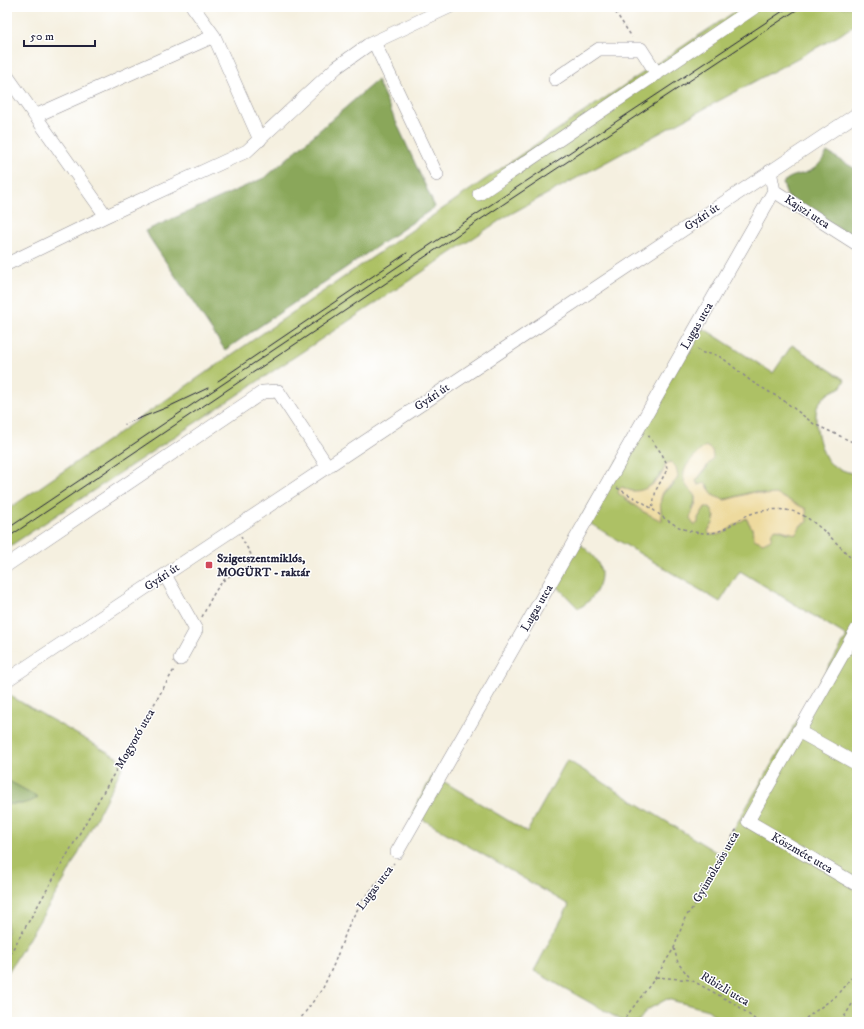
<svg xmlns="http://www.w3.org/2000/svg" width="864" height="1029" font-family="'IM FELL DW Pica',serif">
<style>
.green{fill:#adc165;stroke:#687250;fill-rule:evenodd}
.forest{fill:#8aa75a;stroke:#56644a}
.sand{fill:#eeda9e;stroke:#887e6c}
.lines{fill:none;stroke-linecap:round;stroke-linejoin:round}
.minor-casing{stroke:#8c898e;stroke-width:14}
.path{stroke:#8c898e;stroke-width:1.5;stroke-dasharray:3 3;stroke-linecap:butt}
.minor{stroke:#fff;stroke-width:13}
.tram{stroke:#22223b;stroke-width:1}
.poi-dot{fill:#d1495b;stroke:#fff;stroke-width:1.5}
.labels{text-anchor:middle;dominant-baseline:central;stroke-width:3;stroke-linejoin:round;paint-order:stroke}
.street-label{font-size:12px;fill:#22223b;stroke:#fff}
.poi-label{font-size:12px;font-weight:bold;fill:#22223b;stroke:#fff;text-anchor:start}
</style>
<rect width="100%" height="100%" fill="#fff"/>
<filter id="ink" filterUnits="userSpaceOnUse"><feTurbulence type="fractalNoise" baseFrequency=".025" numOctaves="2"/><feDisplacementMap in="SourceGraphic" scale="8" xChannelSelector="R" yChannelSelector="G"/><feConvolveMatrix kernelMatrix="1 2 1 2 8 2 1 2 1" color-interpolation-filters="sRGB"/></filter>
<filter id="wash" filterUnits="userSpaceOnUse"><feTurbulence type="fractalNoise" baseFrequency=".012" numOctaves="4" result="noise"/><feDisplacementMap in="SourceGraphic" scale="16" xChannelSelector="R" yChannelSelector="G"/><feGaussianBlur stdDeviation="0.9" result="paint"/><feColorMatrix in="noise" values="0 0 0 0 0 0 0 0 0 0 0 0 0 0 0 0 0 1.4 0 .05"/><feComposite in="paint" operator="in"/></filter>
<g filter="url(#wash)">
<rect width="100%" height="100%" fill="#f5f0e0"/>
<path class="green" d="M742,7h115v16l-17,12 -335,182 -498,331v-38l541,-374z
M703,328l70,45 19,-28 53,35 -5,8c-9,3 -17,8 -22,17 -6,12 2,47 11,57 6,7 20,10 28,13v547h-134l-15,-12 -41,-11 -20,11 -9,12h-12l-7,-3 -85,-48 35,-66 -157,-92 21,-38 94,57 40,-72 152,94 128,-218 -107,-65 -20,31 -139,-84zM708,466l-12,15 3,4 10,1c3,27 36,4 47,6 17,4 34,10 50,17l-5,16 -13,8 -11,-4 -23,10 -2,-11 -6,-10 -8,5 -30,8c7,-9 9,-14 2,-24h-5l-7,11 -6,-8c7,-17 0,-15 -7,-29zM665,468l9,17c-17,8 -14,19 -12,35l-20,-9 -24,-18 5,-6c18,13 33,-5 42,-19z
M580,544c7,5 17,15 20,24 5,14 -9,36 -22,40l-21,-22v-8z
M7,694l118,68 -60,117 -58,95v-170h15l16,-7 -31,-17z"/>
<path class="forest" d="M377,80l58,127 -210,143 -80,-119 121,-54z
M827,152l30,18v70l-70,-44 -4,-13c12,-14 30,-2 44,-31z
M7,780l31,17c-9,8 -20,7 -31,7z"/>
<path class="sand" d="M705,446l7,4 1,8 -17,23 2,4 7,-2 9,13 11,4 29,-8 10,3 12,-1 30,15 1,13 -6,3 -5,9 -19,-5 -5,2 -1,8 -8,4 -9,-4 -2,-11 -6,-10 -24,16 -12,1 -2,-4 5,-7 2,-7 -5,-10h-5l-7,11v5l-4,2 -4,-6c1,-6 7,-15 6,-21 -1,-6 -5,-6 -8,-10 -13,-17 6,-31 17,-42z
M671,462l5,5 2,10c-5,9 -8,7 -13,13 -7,7 -4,22 -3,31l-20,-10 -24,-18 2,-6c5,0 9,5 15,4 13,0 29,-13 30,-27z"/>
</g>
<g filter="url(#ink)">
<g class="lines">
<g class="minor-casing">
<path id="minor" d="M214,36l46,104
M374,42l63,133
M7,76l99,140
M555,79l44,-30h42l16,25
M35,116l179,-80 -21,-29
M770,171l4,20 83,53
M479,194l276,-187
M7,264l99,-48 141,-65 90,-84 31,-22 81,-38
M7,565l256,-173 15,-1 50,76
M165,575l31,55 -16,29
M857,629l-109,192 109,64
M7,680l850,-566
M798,731l59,33
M397,852l377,-661"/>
</g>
<path class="path" d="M612,7l20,30
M697,349l6,4 14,2 8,5 27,22 31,18 31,24 43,20
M648,435l14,19 4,8 1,8 -11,20 -4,19
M617,488c9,5 18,10 27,15 21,15 36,31 65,30 14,0 23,-10 35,-16 15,-8 38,-10 54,-4 18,7 46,37 59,52
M202,617c6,-12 12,-26 21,-36 10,-9 24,-11 30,-23l-12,-21
M674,948l4,15 13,16
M7,959l168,-291
M656,977l35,3 46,25 21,17
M298,1022l25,-34 11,-24 16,-42 15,-25 29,-34
M622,1022l34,-45 18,-29 11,-30 20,-27 29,-58 4,-5
M801,1022l35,-26 15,-18
M841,1022l16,-26"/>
<use href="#minor" class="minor"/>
<path class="tram" d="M218,381l189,-128
M125,424l43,-17 40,-19
M7,529l405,-272 377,-250
M7,538l507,-341 287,-190"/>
</g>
</g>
<rect class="poi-dot" x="205" y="561" width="8" height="8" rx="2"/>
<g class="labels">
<g class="street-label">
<text transform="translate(807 212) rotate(33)">Kajszi utca</text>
<text transform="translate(702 217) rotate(-34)">Gyári út</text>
<text transform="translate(697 326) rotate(-60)">Lugas utca</text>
<text transform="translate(432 397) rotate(-34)">Gyári út</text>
<text transform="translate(162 577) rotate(-34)">Gyári út</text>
<text transform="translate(537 608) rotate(-60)">Lugas utca</text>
<text transform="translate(135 739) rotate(-60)">Mogyoró utca</text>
<text transform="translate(802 853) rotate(30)">Köszméte utca</text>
<text transform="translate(716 867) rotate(-60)">Gyümölcsös utca</text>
<text transform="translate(375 888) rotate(-53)">Lugas utca</text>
<text transform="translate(725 989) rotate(31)">Ribizli utca</text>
</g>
<g class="poi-label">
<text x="217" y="558">Szigetszentmiklós,<tspan x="217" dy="14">MOGÜRT - raktár</tspan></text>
</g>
</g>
<rect width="864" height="1029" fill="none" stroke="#fff" stroke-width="24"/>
<path d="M24 40v6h71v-6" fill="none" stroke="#22223b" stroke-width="2"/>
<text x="30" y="40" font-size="12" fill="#22223b" stroke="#ffffff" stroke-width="3" paint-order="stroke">50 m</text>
</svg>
